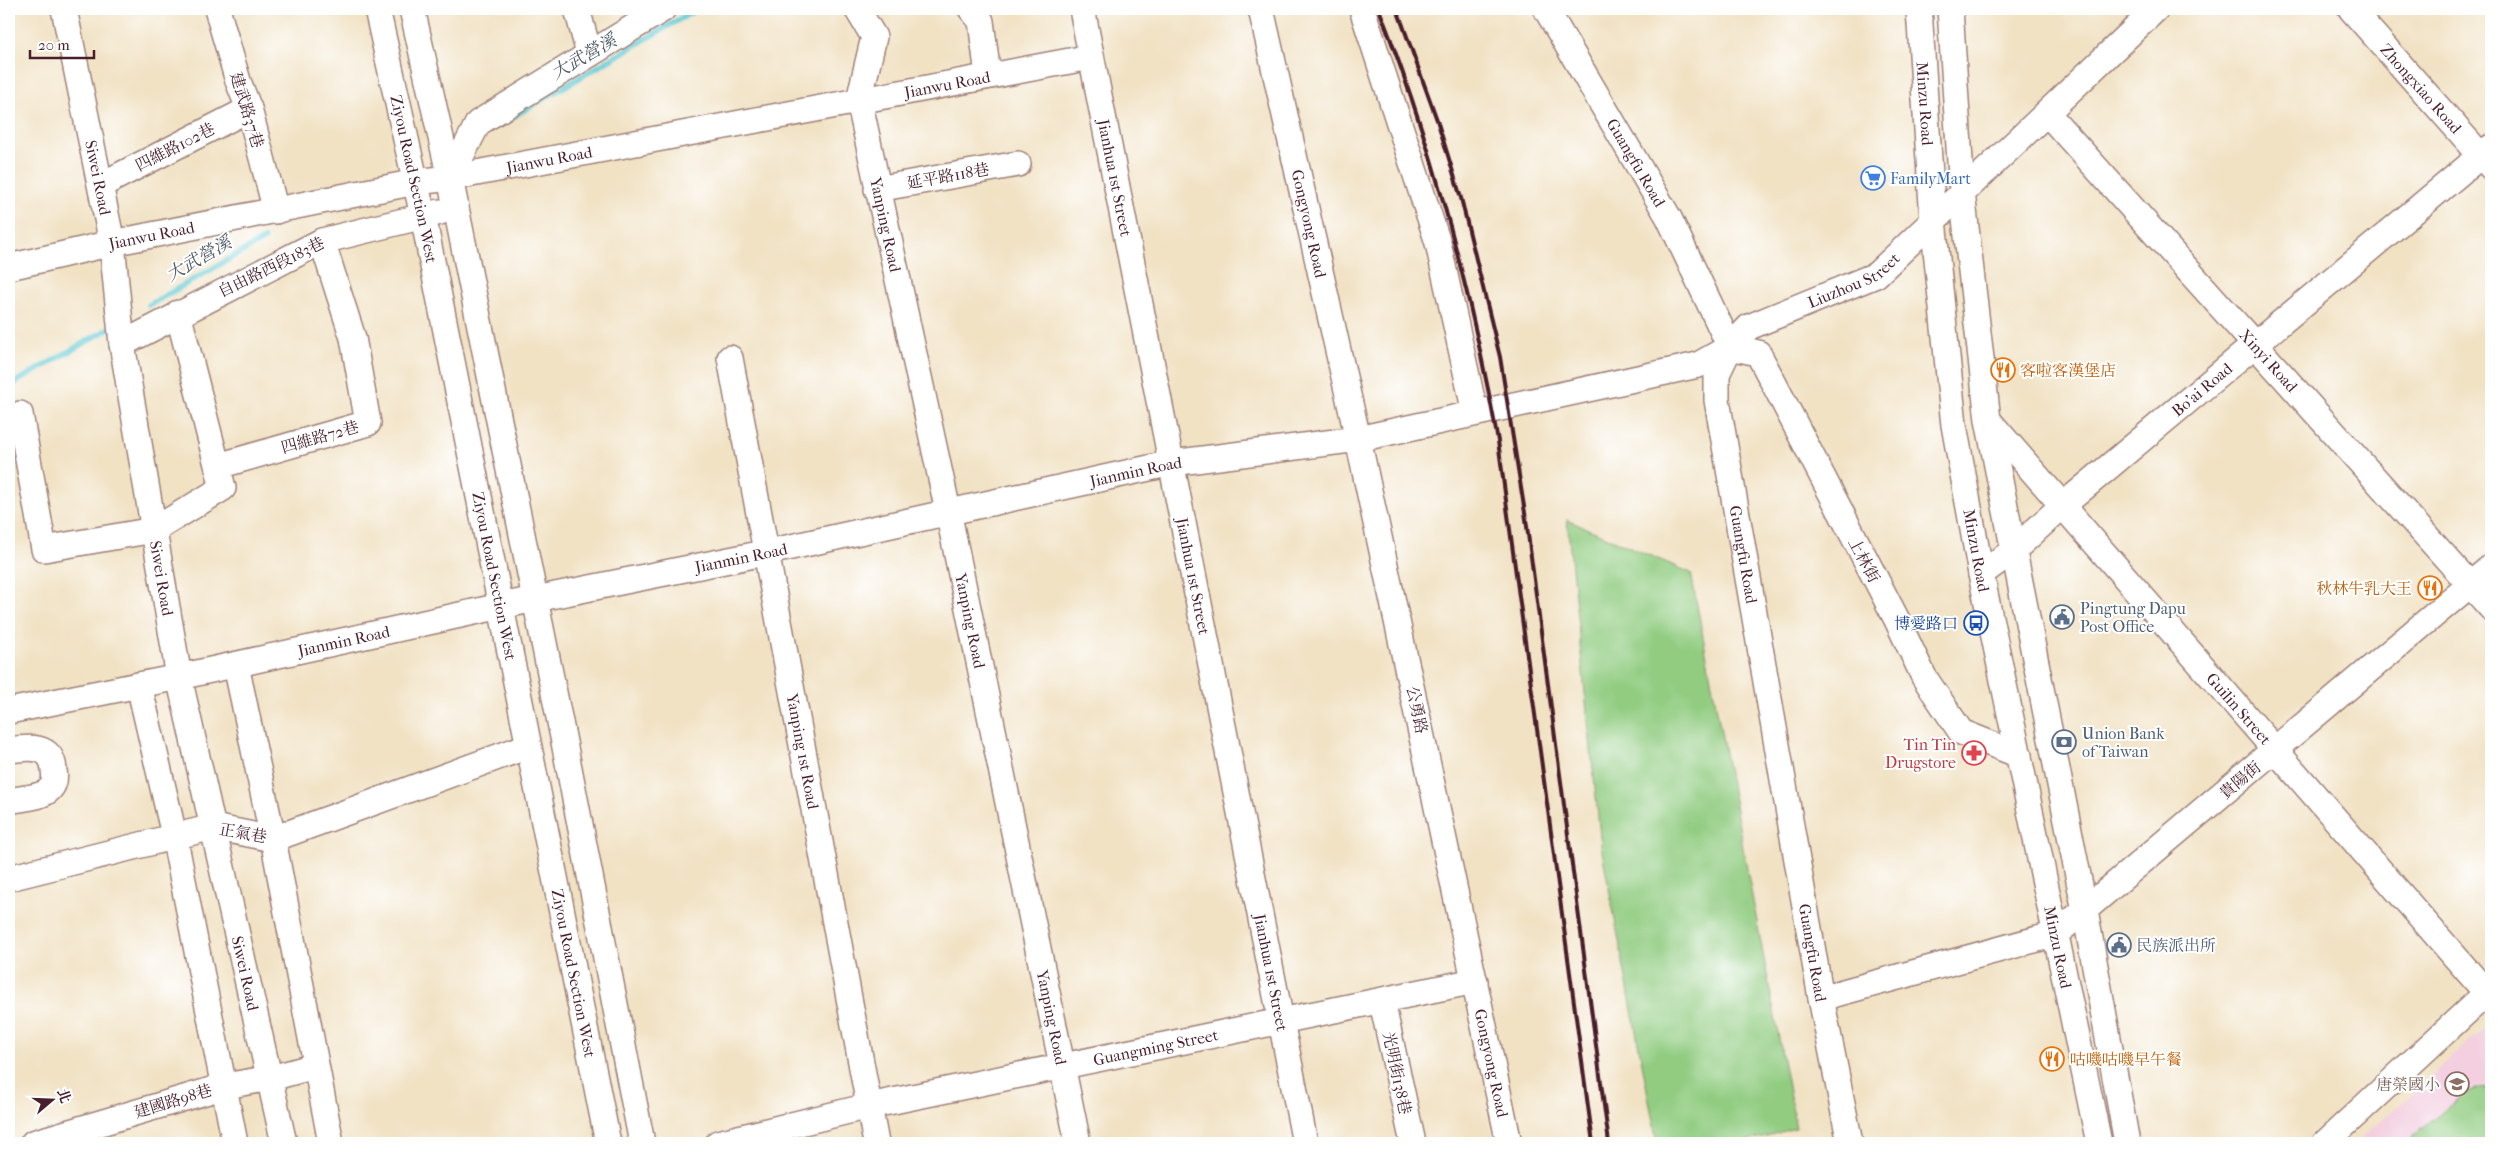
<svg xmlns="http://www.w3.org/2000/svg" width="2500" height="1152" font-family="'IM FELL French Canon','Noto Serif TC',serif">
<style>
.built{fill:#f3cfe0}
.green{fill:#91cc81;stroke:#6e7656}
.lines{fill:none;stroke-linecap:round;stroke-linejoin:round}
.stream{stroke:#5ac7d1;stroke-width:6}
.minor-casing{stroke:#9e8078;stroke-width:28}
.minor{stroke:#fff;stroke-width:25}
.rail{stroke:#4a1f2b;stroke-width:4}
.labels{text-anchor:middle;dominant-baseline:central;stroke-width:4;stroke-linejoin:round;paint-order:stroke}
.street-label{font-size:16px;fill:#4a1f2b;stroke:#fff}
.shop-label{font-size:16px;fill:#366cbe;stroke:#fff;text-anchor:start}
.food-label{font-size:16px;fill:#c56008;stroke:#fff;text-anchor:start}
.service-label{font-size:16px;fill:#4e5e75;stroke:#fff;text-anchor:start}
.transit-label{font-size:16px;fill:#164399;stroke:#fff;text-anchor:end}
.health-label{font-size:16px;fill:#be3a42;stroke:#fff;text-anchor:end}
.education-label{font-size:16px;fill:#785e54;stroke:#fff;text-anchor:end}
.water-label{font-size:18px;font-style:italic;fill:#505a65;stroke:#fff}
</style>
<rect width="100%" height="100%" fill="#fff"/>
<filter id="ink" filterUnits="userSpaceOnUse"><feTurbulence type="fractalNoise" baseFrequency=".02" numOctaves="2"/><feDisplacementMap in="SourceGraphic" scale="10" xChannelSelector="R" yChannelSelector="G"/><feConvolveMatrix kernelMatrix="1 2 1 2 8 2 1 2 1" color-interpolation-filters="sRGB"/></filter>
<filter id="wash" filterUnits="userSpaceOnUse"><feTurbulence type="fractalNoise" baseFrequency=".0096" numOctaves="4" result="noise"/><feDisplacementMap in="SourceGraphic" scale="20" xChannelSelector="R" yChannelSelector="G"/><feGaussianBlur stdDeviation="1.12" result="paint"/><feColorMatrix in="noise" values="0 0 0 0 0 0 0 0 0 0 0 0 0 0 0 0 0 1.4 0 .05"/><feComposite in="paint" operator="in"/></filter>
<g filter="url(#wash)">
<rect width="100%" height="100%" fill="#f1e2c4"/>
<path class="built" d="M2490,1023l1,120h-134z"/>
<path class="green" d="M1567,520l124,53 105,555 -55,15h-84l-56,-297z
M2491,1088v55h-86l56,-48 17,-6z"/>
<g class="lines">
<path class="stream" d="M495,127l202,-118
M149,305l115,-66
M9,386l106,-61"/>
</g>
</g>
<g filter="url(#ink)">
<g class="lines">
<g class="minor-casing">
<g id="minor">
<path id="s1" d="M64,9l48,234 10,101 57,333 105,466"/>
<path d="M217,9l21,72 11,28 27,102"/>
<path id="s2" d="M377,9l46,207 185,927"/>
<path d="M412,9l38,169 113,559 79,406"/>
<path d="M577,9l12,44"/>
<path id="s3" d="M857,9l17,28 -15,63 89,411 130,632"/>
<path d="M971,9l10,12 7,55"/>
<path id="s4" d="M1082,9l223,1134"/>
<path id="s5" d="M1261,9l97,430 151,704"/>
<path d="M1362,9l76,234 37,170"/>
<path id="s6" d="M1546,9l123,209 61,129 -13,27v26l104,598 29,145"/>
<path id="s7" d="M1919,9l14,211 21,205 27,149 118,569"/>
<path d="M1950,9l12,183 26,228 97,491 42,232"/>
<path id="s8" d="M2351,9l140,158"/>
<path id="s9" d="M2047,113l444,495"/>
<path d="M450,178l28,-55 185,-114"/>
<path d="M101,185l148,-76"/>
<path d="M877,189l141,-25"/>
<path id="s10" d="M9,267l103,-24 304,-61 34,-4 641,-121"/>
<path d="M122,344l200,-103 118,-29"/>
<path d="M1730,347l28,6 138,265 28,59 37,55 58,23"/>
<path id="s11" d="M730,358l146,785"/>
<path d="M20,414l24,135 110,-19 69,-42 -45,-175"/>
<path id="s12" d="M1989,421l502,577"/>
<path d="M218,466l150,-43 -15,-85 -31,-97"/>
<path id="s13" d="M1981,574l33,-24 48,-44 429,-359"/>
<path d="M236,665l37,174 58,304"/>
<path d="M139,685l35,150 61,308"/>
<path id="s14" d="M9,711l170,-34 322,-71 263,-53 408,-90 186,-24 340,-74 32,-18 19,-20 127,-52 280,-266"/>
<path d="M9,750c20,-3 43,-6 45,20 1,6 1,14 -4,19 -8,9 -30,9 -41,12"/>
<path d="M9,878l204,-51 60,12 255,-93"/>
<path d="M1821,998l235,-64 435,-367"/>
<path d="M1382,1002l31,141"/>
<path d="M33,1143l192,-57 46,-8 44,-12"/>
<path id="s15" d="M718,1143l151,-37 606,-125"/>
<path d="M2325,1143l166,-154"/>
</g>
</g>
<use href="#minor" class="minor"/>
<path class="rail" d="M1379,9c55,140 92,284 119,432l95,702
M1397,9l40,111 24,78 39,159 26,162 83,624"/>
</g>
</g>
<defs>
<g id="supermarket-ring" transform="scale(1.25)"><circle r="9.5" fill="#fff" stroke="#3f7fe0" stroke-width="1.5"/><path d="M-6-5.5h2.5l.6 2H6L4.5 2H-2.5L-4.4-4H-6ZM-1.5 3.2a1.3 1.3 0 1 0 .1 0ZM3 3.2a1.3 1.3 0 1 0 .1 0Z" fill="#3f7fe0"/></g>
<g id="restaurant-ring" transform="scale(1.25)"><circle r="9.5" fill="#fff" stroke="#e8710a" stroke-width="1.5"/><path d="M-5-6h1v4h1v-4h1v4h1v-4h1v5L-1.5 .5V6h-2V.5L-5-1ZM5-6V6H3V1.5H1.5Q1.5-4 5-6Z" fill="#e8710a"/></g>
<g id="civic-ring" transform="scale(1.25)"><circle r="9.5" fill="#fff" stroke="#5c6f8a" stroke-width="1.5"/><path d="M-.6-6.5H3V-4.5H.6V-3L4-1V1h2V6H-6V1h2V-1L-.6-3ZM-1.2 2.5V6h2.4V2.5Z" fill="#5c6f8a"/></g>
<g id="bus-ring" transform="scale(1.25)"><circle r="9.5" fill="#fff" stroke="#1a4fb4" stroke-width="1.5"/><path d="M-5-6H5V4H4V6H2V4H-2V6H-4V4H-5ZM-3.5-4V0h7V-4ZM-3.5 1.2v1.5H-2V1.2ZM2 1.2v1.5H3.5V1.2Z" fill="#1a4fb4"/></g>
<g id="bank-ring" transform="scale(1.25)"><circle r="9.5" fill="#fff" stroke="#5c6f8a" stroke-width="1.5"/><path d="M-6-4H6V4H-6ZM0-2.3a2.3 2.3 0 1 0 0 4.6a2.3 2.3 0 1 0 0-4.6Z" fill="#5c6f8a"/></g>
<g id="pharmacy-ring" transform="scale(1.25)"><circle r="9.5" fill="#fff" stroke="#e0444e" stroke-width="1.5"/><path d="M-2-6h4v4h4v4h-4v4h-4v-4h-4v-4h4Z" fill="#e0444e"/></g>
<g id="school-ring" transform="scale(1.25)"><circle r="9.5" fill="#fff" stroke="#8d6e63" stroke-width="1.5"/><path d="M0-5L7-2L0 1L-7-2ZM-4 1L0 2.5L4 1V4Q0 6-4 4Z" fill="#8d6e63"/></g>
</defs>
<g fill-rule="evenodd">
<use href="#supermarket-ring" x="1873" y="178"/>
<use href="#restaurant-ring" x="2003" y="370"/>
<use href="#restaurant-ring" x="2430" y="588"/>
<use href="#civic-ring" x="2062" y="617"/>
<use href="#bus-ring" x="1976" y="623"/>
<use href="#bank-ring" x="2064" y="742"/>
<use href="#pharmacy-ring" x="1974" y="753"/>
<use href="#civic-ring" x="2119" y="945"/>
<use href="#restaurant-ring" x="2052" y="1059"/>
<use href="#school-ring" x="2457" y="1084"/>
</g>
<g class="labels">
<g class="street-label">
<text stroke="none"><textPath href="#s10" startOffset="956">Jianwu Road</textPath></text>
<text stroke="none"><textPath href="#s8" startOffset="106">Zhongxiao Road</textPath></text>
<text stroke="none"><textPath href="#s7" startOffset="95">Minzu Road</textPath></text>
<text transform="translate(247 110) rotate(73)">建武路37巷</text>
<text transform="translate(175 147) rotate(-27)">四維路102巷</text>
<text stroke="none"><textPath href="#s10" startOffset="551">Jianwu Road</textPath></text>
<text stroke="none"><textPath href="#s6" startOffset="178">Guangfu Road</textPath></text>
<text transform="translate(948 176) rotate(-10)">延平路118巷</text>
<text stroke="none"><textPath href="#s1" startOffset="172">Siwei Road</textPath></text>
<text stroke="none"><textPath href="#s2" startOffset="174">Ziyou Road Section West</textPath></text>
<text stroke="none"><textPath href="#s4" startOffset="172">Jianhua 1st Street</textPath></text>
<text stroke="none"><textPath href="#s5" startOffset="220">Gongyong Road</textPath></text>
<text stroke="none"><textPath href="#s3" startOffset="225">Yanping Road</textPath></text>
<text stroke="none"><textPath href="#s10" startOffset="146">Jianwu Road</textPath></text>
<text transform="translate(271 267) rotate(-26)">自由路西段183巷</text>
<text stroke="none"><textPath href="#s14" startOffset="1904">Liuzhou Street</textPath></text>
<text stroke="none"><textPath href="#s9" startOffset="332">Xinyi Road</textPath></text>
<text stroke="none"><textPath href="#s13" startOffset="288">Bo'ai Road</textPath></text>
<text transform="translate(320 437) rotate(-16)">四維路72巷</text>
<text stroke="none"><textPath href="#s14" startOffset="1152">Jianmin Road</textPath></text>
<text stroke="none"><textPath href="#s7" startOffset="545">Minzu Road</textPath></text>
<text stroke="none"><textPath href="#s6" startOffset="598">Guangfu Road</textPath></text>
<text stroke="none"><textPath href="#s14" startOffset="748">Jianmin Road</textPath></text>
<text transform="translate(1864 560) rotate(62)">上林街</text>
<text stroke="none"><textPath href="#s2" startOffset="579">Ziyou Road Section West</textPath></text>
<text stroke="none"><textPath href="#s4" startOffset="578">Jianhua 1st Street</textPath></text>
<text stroke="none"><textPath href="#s1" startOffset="578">Siwei Road</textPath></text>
<text stroke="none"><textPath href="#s3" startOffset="630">Yanping Road</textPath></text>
<text stroke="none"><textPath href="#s14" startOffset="342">Jianmin Road</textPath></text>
<text stroke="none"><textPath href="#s12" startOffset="381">Guilin Street</textPath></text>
<text transform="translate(1417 710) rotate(78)">公勇路</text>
<text stroke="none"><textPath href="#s11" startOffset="400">Yanping 1st Road</textPath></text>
<text transform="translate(2240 780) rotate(-40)">貴陽街</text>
<text transform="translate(243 833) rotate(10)">正氣巷</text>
<text stroke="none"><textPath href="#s7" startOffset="950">Minzu Road</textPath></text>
<text stroke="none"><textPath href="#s6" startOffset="1002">Guangfu Road</textPath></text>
<text stroke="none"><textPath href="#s2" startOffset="984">Ziyou Road Section West</textPath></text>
<text stroke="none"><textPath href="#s1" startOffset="982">Siwei Road</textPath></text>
<text stroke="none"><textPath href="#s4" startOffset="982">Jianhua 1st Street</textPath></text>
<text stroke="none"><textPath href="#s3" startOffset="1035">Yanping Road</textPath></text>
<text stroke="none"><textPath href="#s15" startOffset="448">Guangming Street</textPath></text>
<text stroke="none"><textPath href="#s5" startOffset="1079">Gongyong Road</textPath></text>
<text transform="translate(1397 1073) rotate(78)">光明街138巷</text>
<text transform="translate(173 1101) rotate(-17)">建國路98巷</text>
</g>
<g class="shop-label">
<text x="1890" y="178">FamilyMart</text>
</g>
<g class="food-label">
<text x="2020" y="370">客啦客漢堡店</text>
<text x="2412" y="588" text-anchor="end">秋林牛乳大王</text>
<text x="2070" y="1059">咕嘰咕嘰早午餐</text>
</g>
<g class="service-label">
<text x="2080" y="608">Pingtung Dapu<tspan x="2080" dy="18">Post Office</tspan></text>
<text x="2082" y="733">Union Bank<tspan x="2082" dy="18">of Taiwan</tspan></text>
<text x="2136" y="945">民族派出所</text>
</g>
<g class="transit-label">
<text x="1958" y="623">博愛路口</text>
</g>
<g class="health-label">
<text x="1956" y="744">Tin Tin<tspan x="1956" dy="18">Drugstore</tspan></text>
</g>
<g class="education-label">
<text x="2440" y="1084">唐榮國小</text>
</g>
<g class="water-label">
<text transform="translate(584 57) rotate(-30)">大武營溪</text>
<text transform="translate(199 259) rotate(-30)">大武營溪</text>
</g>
</g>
<rect width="2500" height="1152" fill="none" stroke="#fff" stroke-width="30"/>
<g transform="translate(52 1100) rotate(71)" stroke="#ffffff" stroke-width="4" paint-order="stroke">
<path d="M0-4L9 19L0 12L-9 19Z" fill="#4a1f2b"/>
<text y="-8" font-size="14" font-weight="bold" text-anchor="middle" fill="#4a1f2b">北</text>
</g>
<path d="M30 50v8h64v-8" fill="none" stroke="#4a1f2b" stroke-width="2.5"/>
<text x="38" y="50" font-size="15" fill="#4a1f2b" stroke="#ffffff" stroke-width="4" paint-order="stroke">20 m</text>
</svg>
